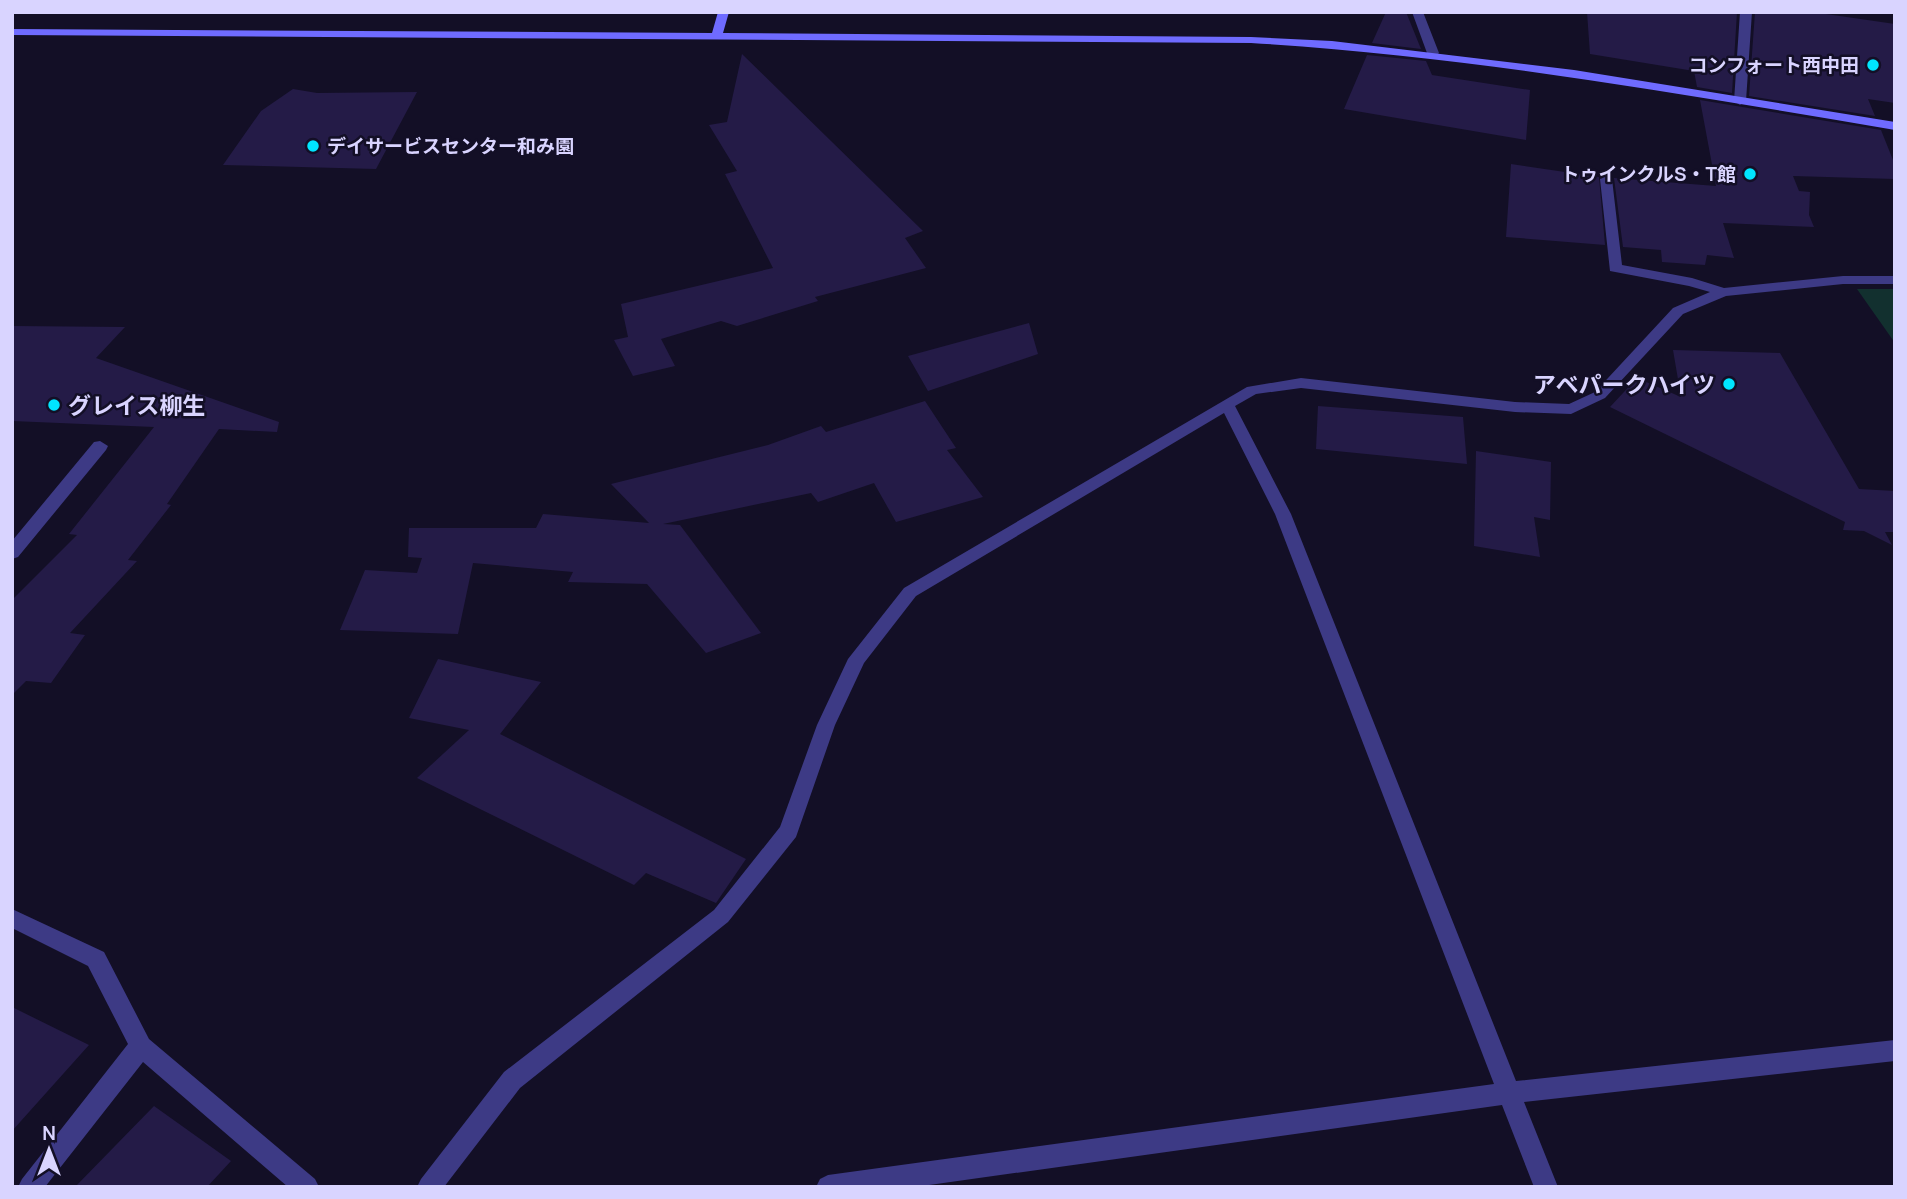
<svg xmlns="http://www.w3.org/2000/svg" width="1907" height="1199" font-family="Manrope,'Noto Sans JP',sans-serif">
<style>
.green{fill:#12302f}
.building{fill:#241b47}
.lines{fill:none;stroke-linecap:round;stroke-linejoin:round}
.street{fill:#3d3a85;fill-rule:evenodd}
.secondary{fill:#6f6bff;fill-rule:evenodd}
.poi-dot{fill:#00e5ff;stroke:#130f26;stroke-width:2.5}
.labels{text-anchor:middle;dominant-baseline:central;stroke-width:5;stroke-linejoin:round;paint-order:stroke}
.far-poi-label{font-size:19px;font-weight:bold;fill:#d9d4ff;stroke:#130f26;text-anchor:end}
.poi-label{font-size:23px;font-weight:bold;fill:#d9d4ff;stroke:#130f26;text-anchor:end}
</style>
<rect width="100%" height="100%" fill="#130f26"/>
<path class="green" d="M1857,289h38v54z"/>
<path class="building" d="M1386,12h20l15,37 -49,-6z
M1587,12h150l-5,81 -35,-6 -3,-16 -104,-17z
M1755,12h57l83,12v79l-27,-4 7,17 -126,-20z
M742,54l181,177 -18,7 21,30 -111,29 3,4 -81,25 -16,-5 -60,18 14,27 -42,10 -19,-36 14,-3 -7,-33 152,-36 -48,-94 12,-3 -28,-46 18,-3z
M1367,55l59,6 6,14 98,15 -4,50 -182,-31z
M293,89l24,4 100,-1 -41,77 -153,-4 38,-54z
M1700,100l181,30 14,35v14l-102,-3 6,15 11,1 -1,23 5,12 -91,-4 11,35 -27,-3 -2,10 -43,-3 -1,-12 -38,-3 -9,-69 102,8z
M1511,164l88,13 6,68 -99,-8z
M1029,323l9,31 -110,37 -20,-35z
M12,326l113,1 -29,31 183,64 -2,10 -58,-3 -52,75 4,1 -43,55 9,1 -67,72 15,2 -34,48 -25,-2 -14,14v-95l65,-65 -8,-1 85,-107 -142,-6z
M1673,350l107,3 79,136 36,2v41h-10l7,13 -28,-14 -21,-1 2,-8 -235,-115 27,-29 44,19z
M925,401l31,47 -9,2 36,47 -87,25 -22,-39 -56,19 -7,-9 -148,31 17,1 81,108 -55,20 -59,-69 -79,-2 5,-10 -100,-9 -15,71 -118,-4 25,-60 52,3 5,-15 -14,-1 1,-29h127l7,-14 106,9 -38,-39 157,-39 53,-19 5,6z
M1318,406l145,11 4,47 -151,-15z
M1476,451l75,11 -1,58 -16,-3 6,40 -66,-11z
M438,659l103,23 -41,52 246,125 -30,44 -70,-30 -12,12 -217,-107 52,-48 -60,-12z
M12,1007l77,38 -77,86z
M154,1106l77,55 -24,26h-132z"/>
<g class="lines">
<path class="street" d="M1412,12h11l16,41 -2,2 -10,-2z
M1740,12h12l-6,89 -6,4 -6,-4z
M1606,175l6,4 10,86 70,13 32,10 119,-12h52v8h-52l-117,12 -43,18 -78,84 -34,16 -56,-2 -214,-24 -45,6 -21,12 56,108 225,567 379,-41v21l-371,41 34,85h-24l-32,-82 -587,82h-99l4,-8 8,-4 666,-91 -219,-570 -51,-101 -308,183 -52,67 -29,62 -39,112 -68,85 -208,166 -76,99h-27l4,-8 83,-107 210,-162 66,-83 37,-102 31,-66 56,-71 343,-201 54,-9 214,24 54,2 26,-12 78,-84 37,-16 -21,-6 -79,-15 -10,-92z
M100,441l8,5 -2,4 -88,107 -6,2v-18l82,-99z
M12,909l92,43 45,87 166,140 4,8h-31l-145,-125 -98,125h-27l4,-8 106,-135 -40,-78 -76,-38z"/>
<path class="secondary" d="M718,12h11l-6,21 528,4 81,4 242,29 321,52v8c-214,-36 -427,-74 -644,-87l-1239,-8v-6l700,4z"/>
</g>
<g class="poi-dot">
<circle cx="1873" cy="65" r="7"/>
<circle cx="313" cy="146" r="7"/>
<circle cx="1750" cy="174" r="7"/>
<circle cx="1729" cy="384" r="7"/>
<circle cx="54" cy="405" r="7"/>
</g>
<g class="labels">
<g class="far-poi-label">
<text x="1859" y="65">コンフォート西中田</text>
<text x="327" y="146" text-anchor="start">デイサービスセンター和み園</text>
<text x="1736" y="174">トゥインクルS・T館</text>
</g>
<g class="poi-label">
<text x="1715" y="384">アベパークハイツ</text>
<text x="68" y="405" text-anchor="start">グレイス柳生</text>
</g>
</g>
<rect width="1907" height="1199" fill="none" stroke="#d9d4ff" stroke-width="28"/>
<g transform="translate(49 1150)" stroke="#130f26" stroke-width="5" paint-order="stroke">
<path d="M0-5L12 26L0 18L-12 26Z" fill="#d9d4ff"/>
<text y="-10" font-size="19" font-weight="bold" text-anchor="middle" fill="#d9d4ff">N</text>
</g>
</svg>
